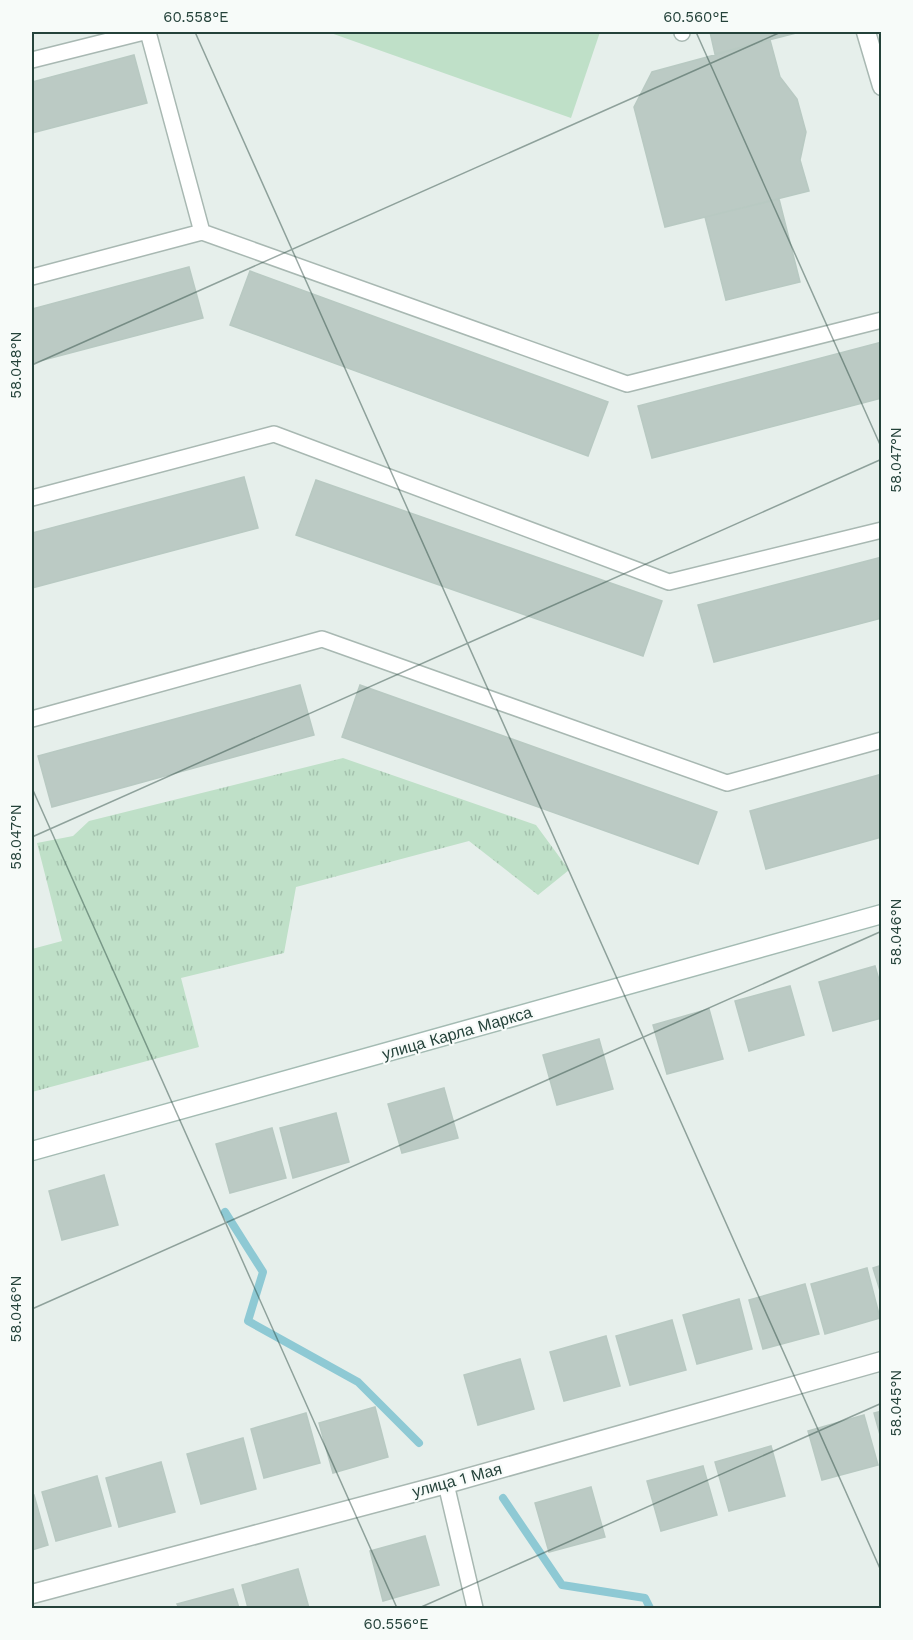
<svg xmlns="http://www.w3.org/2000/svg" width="913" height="1640" font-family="'Work Sans',sans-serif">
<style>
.grass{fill:#bfe0c8}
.park{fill:url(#park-tufts)}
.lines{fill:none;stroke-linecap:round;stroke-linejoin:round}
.stream{stroke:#8ec9d4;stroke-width:8}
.building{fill:#bbcac4;stroke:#b8c9c2;stroke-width:1.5}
.lane-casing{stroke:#a8b8b2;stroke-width:18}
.street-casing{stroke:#a8b8b2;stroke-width:21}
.secondary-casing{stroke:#a4bbb3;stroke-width:21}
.lane{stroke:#fff;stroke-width:15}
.street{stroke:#fff;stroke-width:18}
.secondary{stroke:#fff;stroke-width:18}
.ticks{fill:none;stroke:#24423a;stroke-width:1.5;stroke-opacity:0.45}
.labels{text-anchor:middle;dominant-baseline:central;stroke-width:4.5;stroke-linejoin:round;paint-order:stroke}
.street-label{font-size:16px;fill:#24423a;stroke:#f7fbf9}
.neatline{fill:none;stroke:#24423a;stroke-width:2}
.ticks-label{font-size:15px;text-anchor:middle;fill:#24423a}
</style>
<defs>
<pattern id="park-tufts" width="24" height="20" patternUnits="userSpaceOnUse" patternTransform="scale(1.5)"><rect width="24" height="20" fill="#bfe0c8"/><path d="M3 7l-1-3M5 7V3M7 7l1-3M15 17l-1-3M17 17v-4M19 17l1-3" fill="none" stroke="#a4c1ad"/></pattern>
</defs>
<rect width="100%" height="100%" fill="#e6efeb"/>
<path class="grass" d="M328,32h272l-29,86z"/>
<path class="park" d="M343,758l193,67 33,45 -31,25 -69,-54 -173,46 -12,66 -103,25 18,69 -167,45v-143l30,-8 -25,-98 36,-7 16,-15z"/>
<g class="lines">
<path class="stream" d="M225,1212l38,60 -15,49 110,61 61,61
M503,1498l59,87 83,13 5,10"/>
</g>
<path class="building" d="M710,32h90l-85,22z
M770,40l10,37 17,22 9,33 -6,28 9,31 -144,36 -31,-120 18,-35z
M134,55l13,48 -115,30v-51z
M779,199l21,83 -74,18 -21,-83z
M189,267l14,51 -171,45v-54z
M250,271l358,131 -20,54 -358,-131z
M882,342v56l-230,60 -14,-52z
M244,477l14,51 -226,60v-55z
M316,480l346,121 -19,55 -347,-121z
M882,557v61l-168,44 -16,-57z
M300,685l14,50 -262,72 -14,-51z
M360,685l357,127 -19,52 -356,-127z
M882,774v63l-116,32 -16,-58z
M875,966l7,24v28l-49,13 -14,-49z
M790,986l14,49 -55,16 -14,-50z
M709,1009l14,50 -56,15 -14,-49z
M599,1039l14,50 -56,16 -14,-50z
M444,1088l14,50 -56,15 -14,-49z
M336,1113l13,49 -56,16 -13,-50z
M272,1128l14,50 -56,15 -14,-49z
M104,1175l14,50 -56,15 -13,-49z
M882,1265v32l-9,-29z
M867,1268l13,50 -55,16 -14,-50z
M805,1284l14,50 -56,15 -14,-49z
M739,1299l13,50 -55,15 -14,-49z
M672,1320l14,50 -56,15 -14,-49z
M606,1336l14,50 -56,15 -14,-49z
M520,1359l14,50 -56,16 -14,-50z
M375,1407l13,50 -55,16 -14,-50z
M882,1411v31l-8,-29z
M306,1413l14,50 -56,15 -13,-49z
M864,1415l14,50 -56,15 -14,-49z
M243,1438l13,51 -55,15 -14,-50z
M771,1446l14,50 -56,15 -14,-49z
M161,1462l14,50 -56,15 -13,-49z
M703,1466l14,49 -56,16 -14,-50z
M97,1476l14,50 -55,15 -14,-49z
M591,1487l14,50 -56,15 -14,-49z
M34,1495l14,50 -16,5v-54z
M425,1536l14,49 -56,16 -13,-50z
M298,1569l11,39h-61l-6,-23z
M233,1589l6,19h-60l-2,-4z"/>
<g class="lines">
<g class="lane-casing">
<path id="lane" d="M148,32l54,200
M682,32v1
M32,60l112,-28
M32,277l170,-45 425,152 255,-64
M32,498l242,-64 395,148 213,-52
M32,719l290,-80 405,144 155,-43
M446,1484l29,124"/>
</g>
<g class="street-casing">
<path id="street" d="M866,32l16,54
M32,1594l414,-110 436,-123"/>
</g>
<g class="secondary-casing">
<path id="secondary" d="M32,1151l850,-237"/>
</g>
<use href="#lane" class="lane"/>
<use href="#street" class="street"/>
<use href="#secondary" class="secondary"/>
</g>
<path class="ticks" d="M195,32l687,1541M696,32l186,417M32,365l749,-333M32,788l365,820M32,837l850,-378M32,1309l850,-378M419,1608l463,-205"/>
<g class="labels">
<g class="street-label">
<text transform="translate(457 1033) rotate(-16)">улица Карла Маркса</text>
<text transform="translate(457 1480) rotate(-15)">улица 1 Мая</text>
</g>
</g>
<rect width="913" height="1640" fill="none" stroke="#f7fbf9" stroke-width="66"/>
<rect x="33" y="33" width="847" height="1574" class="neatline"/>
<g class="ticks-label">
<text x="196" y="22">60.558°E</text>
<text x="696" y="22">60.560°E</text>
<text transform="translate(16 365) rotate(-90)" y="5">58.048°N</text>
<text transform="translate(896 460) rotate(-90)" y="5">58.047°N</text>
<text transform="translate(16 837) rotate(-90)" y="5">58.047°N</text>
<text transform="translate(896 932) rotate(-90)" y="5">58.046°N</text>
<text transform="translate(16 1309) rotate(-90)" y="5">58.046°N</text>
<text transform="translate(896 1403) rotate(-90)" y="5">58.045°N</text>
<text x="396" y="1629">60.556°E</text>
</g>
</svg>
